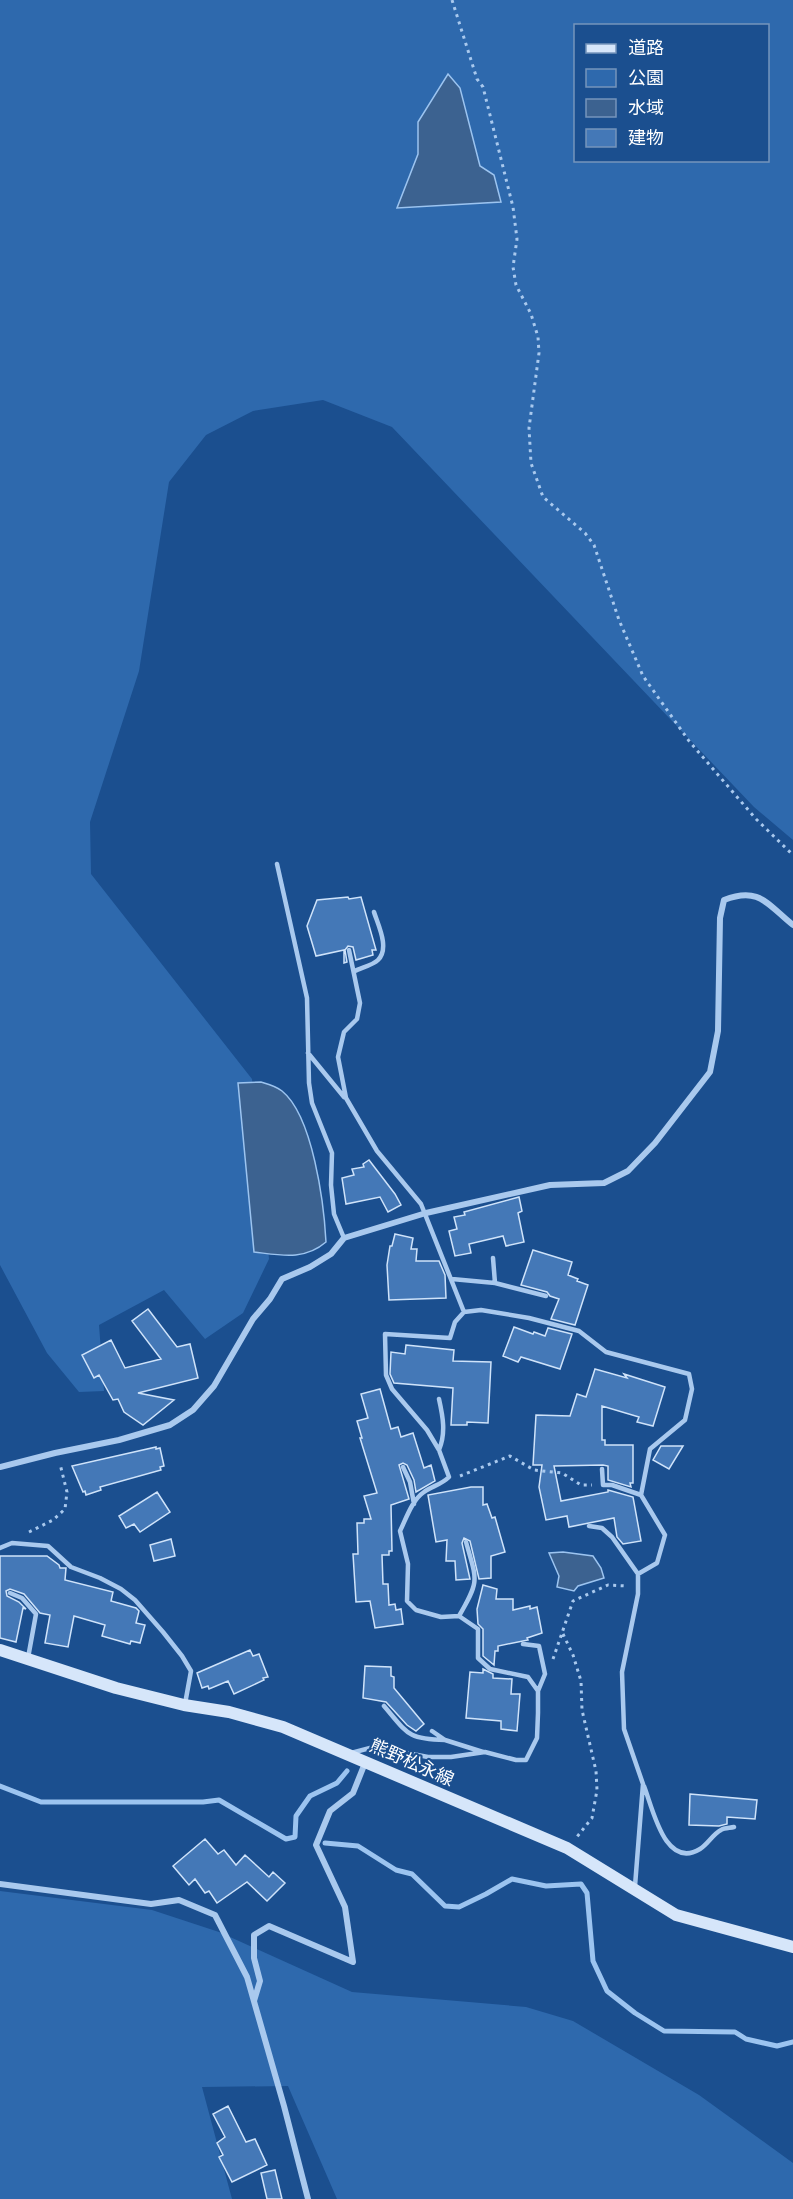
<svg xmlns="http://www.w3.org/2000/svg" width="793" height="2199" font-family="'Public Sans','Noto Sans JP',sans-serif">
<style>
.green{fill:#2e69ad;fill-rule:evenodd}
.water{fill:#3c6290;stroke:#9cc4f0;stroke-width:1.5}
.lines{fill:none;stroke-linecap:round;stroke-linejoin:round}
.stream{stroke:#9cc4f0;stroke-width:5}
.building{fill:#4478b7;stroke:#cfe3fa;stroke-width:1.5}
.path{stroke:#a9c9ee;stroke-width:3;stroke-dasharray:3 4.5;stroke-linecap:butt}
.service{stroke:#a9c9ee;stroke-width:4.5}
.minor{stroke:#a9c9ee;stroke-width:6}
.secondary{stroke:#d6e6fa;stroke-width:12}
.labels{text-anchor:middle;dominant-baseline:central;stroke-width:4.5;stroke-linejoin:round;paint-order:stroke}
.street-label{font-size:18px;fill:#fff;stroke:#1b4f8f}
</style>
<rect width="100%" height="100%" fill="#1b4f8f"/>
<path class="green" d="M0,0h793v840l-39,-33 -362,-380 -69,-27 -70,11 -47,24 -37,47 -30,189 -49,151 1,52 161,205 17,180 -26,54 -38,26 -41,-49 -65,35 5,66 -25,1 -32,-39 -47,-88zM576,26h192v134h-192z
M0,1891l152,19 67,22 133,60 174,15 47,14 126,74 94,68v36h-456l-49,-113 -86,1 30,112h-232z"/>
<path class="water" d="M448,74l12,14 20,78 14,9 7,27 -104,6 21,-54v-32z
M261,1082c7,2 15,4 21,9 31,25 42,113 44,151 -22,19 -46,13 -72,10l-16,-169z
M563,1552l30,4 8,12 3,10 -26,8 -4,5 -17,-4 2,-11 -10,-23z"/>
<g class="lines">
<path class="stream" d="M0,1786l41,16h162l16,-2 67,39 9,-2 1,-21 14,-20 27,-13 10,-12
M325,1843l33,3 38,24 16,4 33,32 14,1 27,-13 26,-15 34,7 35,-2 6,9 6,68 14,30 28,22 29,18 71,1 11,7 31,7 16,-4"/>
</g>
<path class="building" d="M348,897l1,2 12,-2 15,53h-4l1,5 -17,5 -3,-13 -5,-1 -3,4 2,12 -3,1v-13l-28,6 -9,-30 10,-26z
M369,1160l26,34 6,11 -13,7 -8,-15 -34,7 -4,-26 12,-3 -2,-6 12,-2 -1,-3z
M519,1197l3,14 -4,2 6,29 -18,4 -3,-10 -34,8 2,9 -16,3 -6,-25 8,-2 -3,-12 11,-2 -1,-3z
M395,1234l18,4 -2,11h6l-1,12h23l6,14 1,23 -57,2 -2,-35 3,-19h2z
M533,1250l39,12 -4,13 10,4 -1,2 11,4 -13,40 -24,-6 8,-20 -9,-3 -3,-4 -26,-7z
M148,1309l29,38 13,-3 8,34 -60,15 36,7 -31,25 -19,-13 -6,-13 -5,1 -14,-25 -5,3 -12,-23 29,-15 14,28 36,-9 -29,-38z
M514,1327l19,7 1,-2 11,4 3,-8 24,6 -12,35 -39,-12 -3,5 -15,-6z
M406,1345l48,5 -1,11 38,1 -3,61 -21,-1v3h-16l2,-37 -59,-5 -4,-9 1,-22 14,2z
M595,1369l32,9 -3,-4 41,13 -12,39 -16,-4 2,-5 -37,-11v34h3v5h28v38h-3l1,4 -23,-7v-14l-5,-1 -49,1 7,35 47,-9v-2l25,7 8,44 -18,3 -6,-7 -3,-19 -45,9 -2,-11 -21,4 -7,-33 3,-22h-9l3,-50 34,1 7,-22 9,3z
M380,1389l11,40 7,-2 3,10 12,-4 11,35 7,-3 4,16 -19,11 -2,-12 -7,-15 -4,-2 -4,2 10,34 -18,6 1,46h-3v4h-7l1,29h5l1,21 6,-1 1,6 5,-1 2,15 -28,4 -5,-27 -14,1 -3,-48h5l-1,-31h7v-4h7l-7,-23 13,-3 -17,-55h2l-5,-17 11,-3 -7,-24z
M661,1446h22l-14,23 -16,-9z
M156,1447v2l4,-1 4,18 -4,1 1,3 -61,17 1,3 -15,5 -1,-4 -2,1 -11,-26z
M471,1487h12v18l4,-1 5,14 3,-1 10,35 -14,4v22l-12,1 -9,-38 -6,-3 -2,5 8,36 -14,1 -1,-19h-9l1,-21 -11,2 -8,-47z
M157,1492l13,20 -30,20 -6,-8 -8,4 -7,-12z
M171,1539l4,17 -21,5 -4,-16z
M0,1556h47l12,9 1,3h6l-1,12 48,12 -2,9 25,7 3,3 -3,12 9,2 -5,18 -9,-2 -1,3 -28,-8 3,-11 -31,-9 -6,31 -23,-4 5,-28 -10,-2 -16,-19 -14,-5 -4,2 1,5 12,6 7,7 -3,-1 -7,34 -16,-4z
M483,1585l14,4 -1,10h17v11l17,-4v3l7,-2 5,26 -15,5 1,2 -30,6v5h-3l-1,14 -11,-9v-27l-5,-5 -1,-15z
M250,1650l3,6 6,-2 9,23 -5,1 1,2 -30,14 -6,-13 -19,8 -1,-3 -6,2 -5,-15z
M365,1666l26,1v9l3,1v11l30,36 -8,7 -9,-6 -21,-23 -23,-4z
M483,1669l10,5v4l19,1 -1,15h9l-3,37 -16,-2v-8l-35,-3 4,-46 13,1z
M690,1794l67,6 -2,19 -28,-2v7l-8,2 -30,-1z
M205,1839l13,15 6,-4 12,15 9,-10 24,22 4,-5 12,11 -18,18 -20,-19 -30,21 -8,-12 -4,2 -10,-14 -6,6 -16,-19z
M228,2106l18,36 9,-3 12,26 -35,17 -13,-25 4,-2 -6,-12 8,-6 -12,-23z
M275,2170l7,29h-15l-6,-26z"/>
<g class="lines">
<path class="path" d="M452,0l25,79 6,8 30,120 4,32 -4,28 3,18 15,29 7,23 1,16 -10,75 2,35 12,34 42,36 9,12 25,75 24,56 46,65 67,78 37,36
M460,1476l50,-20 24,14 28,3 19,12h11
M29,1532l24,-12 12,-11 2,-17 -7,-28
M563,1634l10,21 8,26 1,29 14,61 1,19 -5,28 -16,20
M553,1659l20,-58 35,-16 19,1"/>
<path class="service" d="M277,864l30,134 2,85 3,20 20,50 -1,32 3,29 10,24
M349,950l11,53 -3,16 -13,13 -6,25 8,41 31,53 44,53 43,108 17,-2 48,8 50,13 27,21 83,22 3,15 -7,31 -35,29 -9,46 24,40 -8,28 -19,11v20l-16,78 2,57 19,55 -8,102
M355,971c6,-3 18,-6 23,-11 12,-12 0,-35 -4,-48
M308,1053l36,44
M493,1258l2,25
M452,1279l43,4 51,13
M439,1450c7,-17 4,-33 0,-51
M403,1467l7,15 4,22
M602,1469l1,16h9l29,10
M589,1526l13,2 10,9 26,37
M0,1548l12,-5 36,3 23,21 29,11 21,11 14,11 28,32 19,24 9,15 -6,33
M10,1593l12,5 14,16 -8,44
M459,1616c21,-36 18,-35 7,-74
M523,1644l16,2 6,28 -7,17
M384,1706c24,28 23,33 61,34
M432,1731l13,9 38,12
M351,1753l19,-5 20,6 17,-1 21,4h23l34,-5 31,8h10l11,-22 1,-25v-22l-10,-14 -38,-8 -12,-11v-29l-19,-13 -18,1 -25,-7 -9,-9 1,-37 -8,-33c6,-12 12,-31 24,-39 8,-6 17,-7 25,-15l-10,-27 -12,-20 -35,-41 -6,-14 -1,-41 65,4 5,-16 9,-10
M644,1786c9,23 21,84 56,63 8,-5 13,-15 21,-19 3,-2 9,-2 13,-3"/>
<path class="minor" d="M0,1467l55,-14 64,-13 51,-15 23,-15 21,-24 39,-67 17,-20 12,-20 28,-12 21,-13 13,-16 82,-25 124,-28 54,-2 24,-12 27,-28 55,-71 8,-41 2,-113 4,-18c35,-14 43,4 69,25
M0,1884l151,20 28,-4 36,15 32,62 37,129 24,93
M254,2001l6,-20 -6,-23v-23l15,-9 84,36 -8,-55 -29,-62 14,-34 23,-18 12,-30"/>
<path class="secondary" d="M0,1650l116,38 68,17 45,7 54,15 284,121 109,67 117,32"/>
</g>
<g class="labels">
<g class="street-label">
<text transform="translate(412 1762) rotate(24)">熊野松永線</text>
</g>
</g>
<rect x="574" y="24" width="195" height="138" fill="#1b4f8f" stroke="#7695bc" stroke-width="1.5"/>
<rect x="586" y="44" width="30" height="9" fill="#d6e6fa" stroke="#7695bc" stroke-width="1.5"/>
<text x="628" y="54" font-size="18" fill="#ffffff">道路</text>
<rect x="586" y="69" width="30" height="18" fill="#2e69ad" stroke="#7695bc" stroke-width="1.5"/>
<text x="628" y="84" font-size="18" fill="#ffffff">公園</text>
<rect x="586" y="99" width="30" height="18" fill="#3c6290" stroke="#7695bc" stroke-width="1.5"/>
<text x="628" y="114" font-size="18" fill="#ffffff">水域</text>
<rect x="586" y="129" width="30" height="18" fill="#4478b7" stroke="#7695bc" stroke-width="1.5"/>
<text x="628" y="144" font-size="18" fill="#ffffff">建物</text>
</svg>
